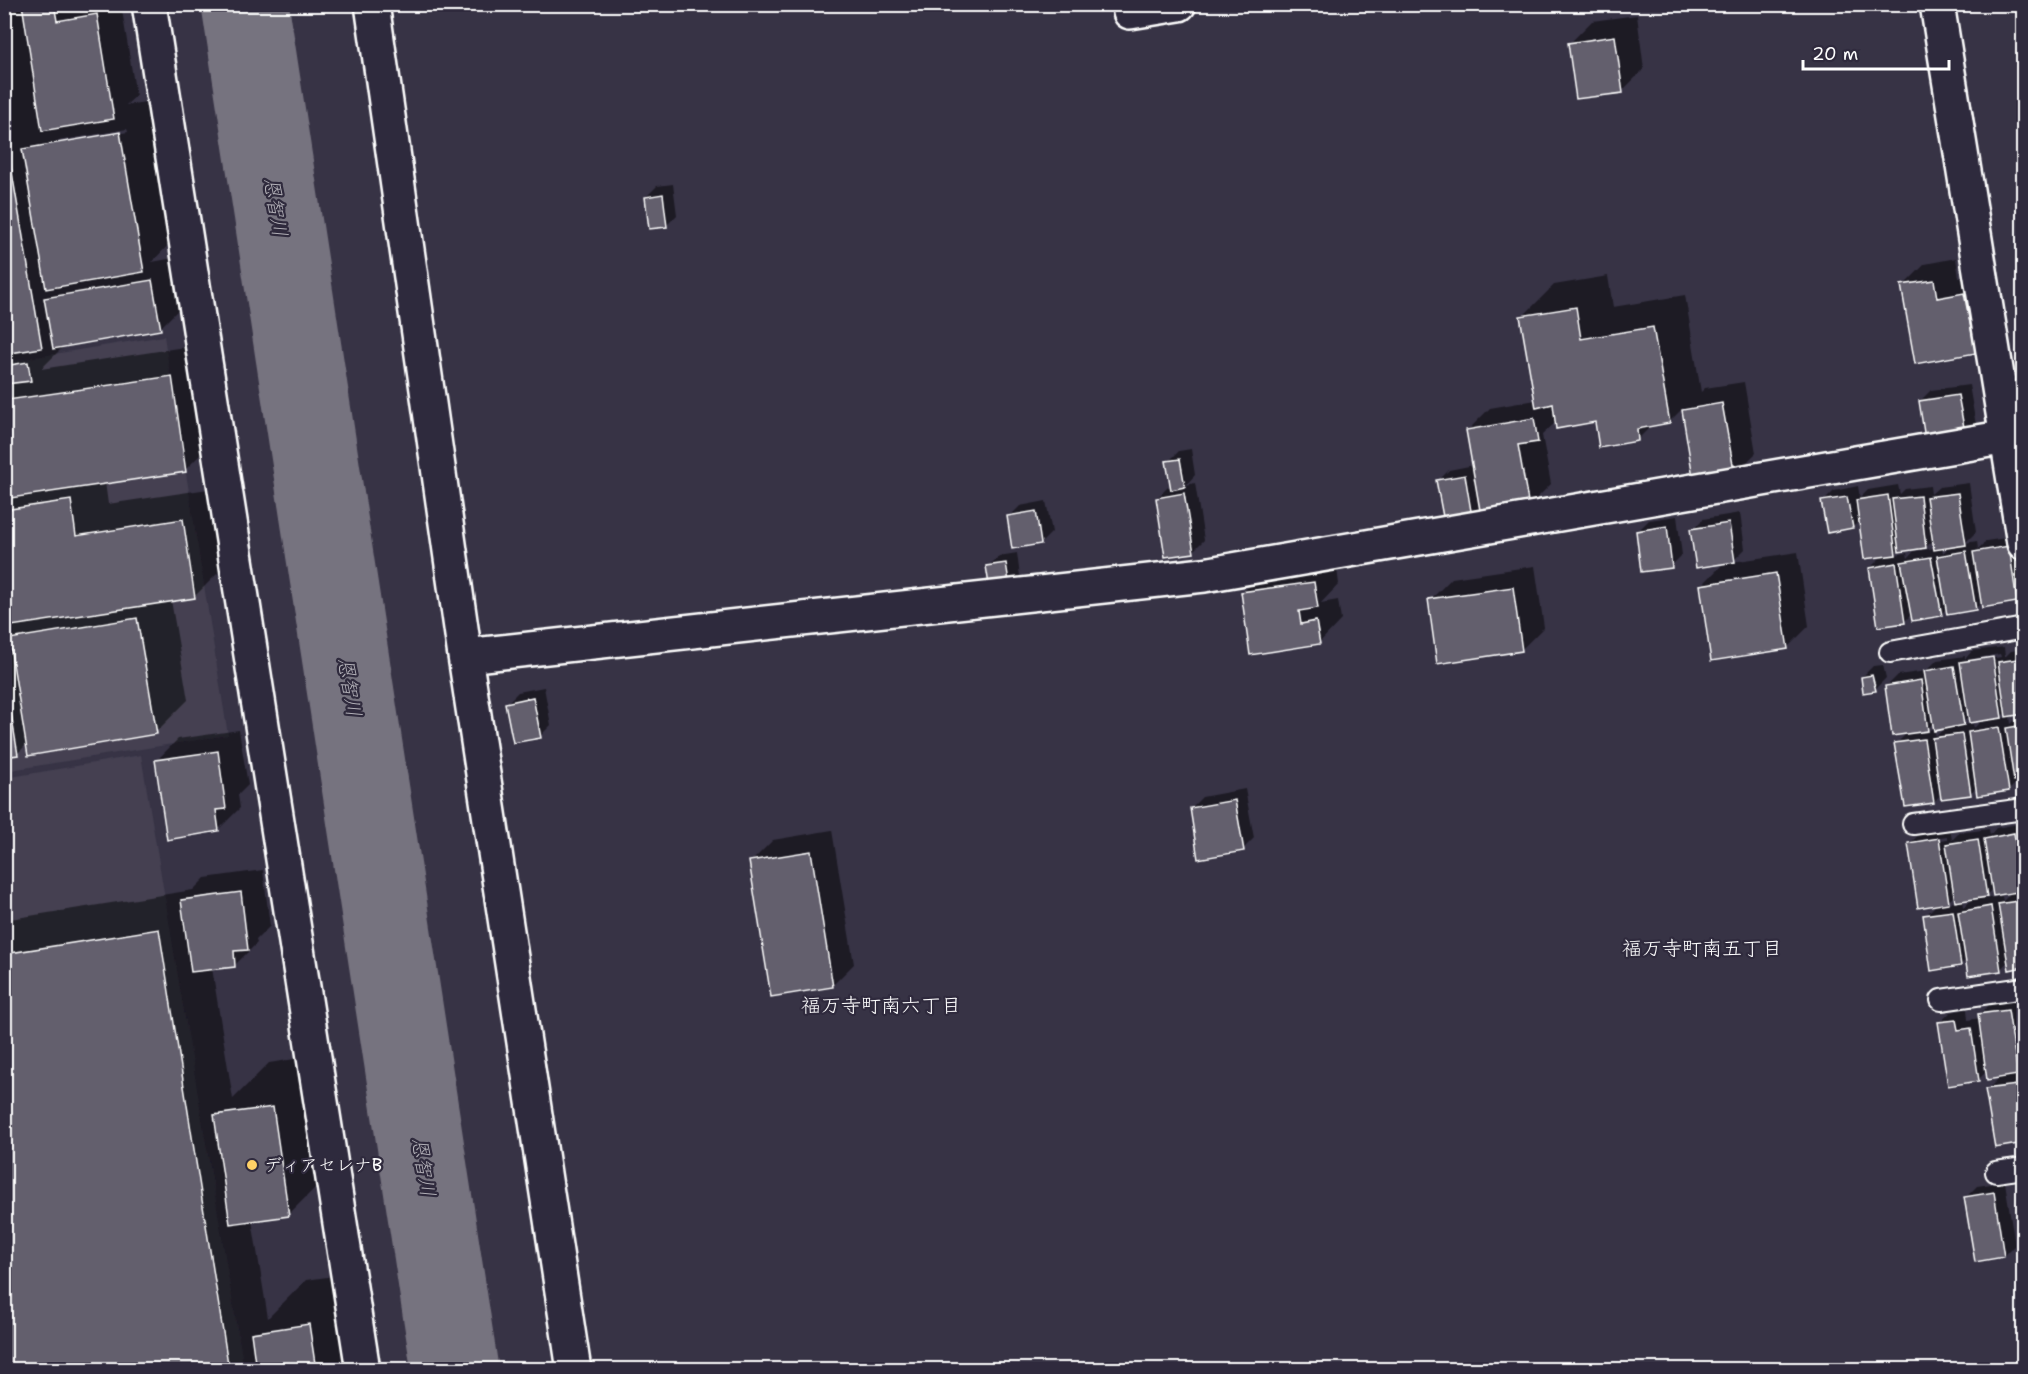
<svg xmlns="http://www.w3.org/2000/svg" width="2028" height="1374" font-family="'Shantell Sans','Klee One',sans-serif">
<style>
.built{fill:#444051}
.shadow{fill:#0007;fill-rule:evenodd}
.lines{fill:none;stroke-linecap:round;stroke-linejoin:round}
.river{stroke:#76737f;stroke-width:87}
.building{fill:#635f6d;stroke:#fff;stroke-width:1.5}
.service-casing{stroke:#fff;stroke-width:24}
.minor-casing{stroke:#fff;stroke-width:38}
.service{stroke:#2f2a3d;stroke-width:20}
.minor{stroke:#2f2a3d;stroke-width:33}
.poi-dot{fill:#ffd166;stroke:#2f2a3d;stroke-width:2}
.labels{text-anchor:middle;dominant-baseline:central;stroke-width:4.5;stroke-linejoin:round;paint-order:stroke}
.poi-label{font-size:18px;fill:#fff;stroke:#2f2a3d;text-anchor:start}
.water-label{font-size:20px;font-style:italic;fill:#b4b2b9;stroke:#2f2a3d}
.neighbourhood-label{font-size:20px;fill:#fff;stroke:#2f2a3d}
</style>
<rect width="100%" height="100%" fill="#373345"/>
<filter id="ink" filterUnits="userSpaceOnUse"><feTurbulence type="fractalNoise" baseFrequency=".0167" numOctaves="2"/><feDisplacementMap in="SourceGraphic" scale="12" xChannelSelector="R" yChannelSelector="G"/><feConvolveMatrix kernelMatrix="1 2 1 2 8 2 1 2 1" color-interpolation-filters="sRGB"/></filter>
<g filter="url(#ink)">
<path class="built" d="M164,336l64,399 -223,36 -1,-125 14,78 -14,-86 1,-276z
M141,755l103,614 -239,1v-592z"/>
<path class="shadow" d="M4,4h117l15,92 -10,9 26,-4 23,137 -23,24 22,-4 8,48 -22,22 -97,19 -22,22 163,-25 13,94 -32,32 -80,12 3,22 107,-16 12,76 -32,32 -24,4 17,100 -32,32 -129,12 -9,9 -14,3zM127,129l1,3 -70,12v-3z
M1637,15l7,54 -22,22 -53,-47 23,-23z
M673,184l4,31 -11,11 -20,-29 11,-11z
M1956,258l3,19 27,-5 11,57 -22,23 -72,-66 22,-22z
M1608,276l5,31 72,-12 16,97 4,-4 39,-6 12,71 -22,22 -39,6 -12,-73 -14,14 -17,3 -15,15 -41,-20 -39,1 -15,14 9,49 -22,22h-48l-10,10 -33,-35 11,-11 25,-5 -6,-35 22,-22 46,-8 -14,-83 32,-32z
M1969,385l7,40 -11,11 -45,-35 11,-11z
M1191,449l4,26 -9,10 9,-2 9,57 -11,11 -36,-53 11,-11h4l-4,-25 11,-11z
M1969,483l7,49 -11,11 12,-2 1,8 8,-8 33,-5 5,27v31l-7,7 -35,1 -7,7 -28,-1 -6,6h-29l-8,8 -34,-54 13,-13 -23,-35 -7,7 -30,-25 11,-11 24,-5 2,12 8,-8 30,-5 2,9 5,-5 25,-3 1,8 8,-7zM1934,539l1,9 -12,2zM1950,546l-7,7 -1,-6zM1922,547v3l-8,1 -6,7 -1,-5 -13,2 4,-5z
M1046,501l6,31 -11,11 -32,-26 11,-11z
M1740,513l5,36 -13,13 66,-10 11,74 -22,22 -86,-62 24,-24 -33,-32 11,-11z
M1677,516l5,39 -11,11 -33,-35 11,-11z
M1017,553l3,23 -11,11 -21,-20 11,-11z
M1336,560l3,24 -18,19 17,-3 3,20 -22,23 -76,-51 22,-22z
M1535,566l9,61 -23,23 -91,-50 22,-22z
M2004,647l1,10 6,-6 13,-2v64l-14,2 1,9 7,-7 6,-1v62l-4,1 -11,11 -32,-3 -7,6 -29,1 -7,8 -28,4 -10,-62 11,-11 -20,-47 11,-11 28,-4 11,-11 28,-4v3l7,-8zM2000,654l1,3 -29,5v-3zM2007,711l1,6 -9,2zM1970,717l13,2 -9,9 -1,-4 -12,1 1,-3zM1934,722l1,7 -8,1zM1945,727l-9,10 -2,-8z
M1883,665l3,13 -11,11 -13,-12 11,-11z
M544,687l7,38 -11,11 -33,-33 11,-11z
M239,730l9,55 -10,10 2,13 -22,22 -62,-69 22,-22z
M1245,789l9,49 -11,11 -52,-41 11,-11z
M2024,823v66l-3,3 3,-1v75l-15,-6 -8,9 -34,-10 -7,6 -35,-49 12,-12 -27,-61 11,-10 29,-5 2,12 7,-7 30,-4 1,6 6,-7zM1947,836v3l-27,4v-3zM1993,888l20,3 -10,10 -1,-5 -19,3zM1955,895l1,7 -9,1zM1974,898l-10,9 -1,-8z
M832,830l22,134 -22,22 -81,-124 22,-22z
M263,870l7,56 -14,14 1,3 -22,22 -23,3 21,131 36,-36 57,-9 16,107 -53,53 -37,6 16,98 38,-38 56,-8 14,98h-372v-450l189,-30 12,-12z
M2019,1000l2,15 3,-2v55l-9,8 9,-1v67l-37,-52 13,-13 -13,-6 -8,8 -39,-57 11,-10 16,-3 1,11 12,-2 -1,-3 11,-11z
M2005,1182l10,63 -11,11 -38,-59 11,-11z"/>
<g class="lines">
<path class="river" d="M245,4l210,1366"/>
</g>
<path class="building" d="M22,4h32l3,17 40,-7 17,105 -72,12z
M1615,36l8,57 -47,6 -8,-56z
M4,126l38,222 -38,6z
M120,132l24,140 -98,17 -24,-140z
M663,194l4,33 -18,2 -4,-32z
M152,280l9,50 -108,19 -9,-51z
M1934,280l3,18 27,-5 12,60 -61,11 -14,-79z
M1576,307l5,32 72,-12 17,96 -33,6 1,12 -39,7 -4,-26 -39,7 -3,-25 -17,4 -16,-92z
M28,362l3,19 -25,3 2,16 164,-24 14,96 -182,27v-133z
M1958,395l8,43 -40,7 -7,-44z
M1722,403l13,73 -41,7 -12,-73z
M1534,418l4,24 -20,3 11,62 -48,9 -15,-86z
M1180,459l5,28 -14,3 -5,-29z
M1465,475l7,42 -28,5 -8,-42z
M1184,493l10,60 -29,4 -9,-59z
M1958,493l8,52 -32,5 -8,-53z
M1888,495l8,60 -32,4 -8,-59z
M1920,496l6,52 -27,4 -7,-53z
M1847,497l6,31 -26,5 -6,-32z
M71,500l5,36 107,-17 12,79 -190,29 -1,-117z
M1036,511l5,33 -29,5 -5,-33z
M1729,523l6,39 -39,6 -6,-39z
M1667,526l5,42 -31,4 -5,-41z
M2009,546l8,56 -35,6 -9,-56z
M1966,551l10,59 -29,5 -10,-59z
M1931,557l11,59 -30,5 -11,-59z
M1006,563l4,25 -20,3 -4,-25z
M1896,563l9,60 -27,4 -9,-59z
M1776,573l12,76 -77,12 -11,-76z
M1314,582l4,26 -19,3 2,13 15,-3 4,23 -70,11 -9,-63z
M1513,587l9,64 -85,13 -9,-65z
M137,618l20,116 -129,22 -19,-117z
M1993,657l9,61 -33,5 -9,-61z
M2024,658v56l-18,3 -8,-55z
M1954,666l10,59 -30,6 -10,-60z
M4,671l14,84 -14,2z
M1872,675l4,16 -13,2 -2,-16z
M1921,680l7,51 -36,5 -7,-50z
M533,697l8,41 -28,5 -8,-40z
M2024,725v55l-10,1 -8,-53z
M1999,727l10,64 -32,5 -9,-64z
M1962,734l9,61 -30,4 -9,-61z
M1924,739l10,64 -29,4 -11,-64z
M218,751l8,58 -10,1 3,21 -52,9 -12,-80z
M1235,800l9,51 -46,8 -8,-51z
M2014,833l10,58 -31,5 -9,-57z
M1939,838l10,65 -31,5 -10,-65z
M1978,839l9,58 -32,5 -9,-58z
M811,851l22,136 -62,10 -22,-136z
M241,892l7,58 -14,1 1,16 -44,5 -10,-72z
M2024,900v67l-15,3 -11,-66z
M1991,906l10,65 -33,5 -10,-64z
M1953,911l8,55 -30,5 -8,-56z
M159,929l70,441h-225v-416z
M2008,1010l10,65 -31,5 -9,-66z
M2024,1017v55l-8,-54z
M1956,1020l2,10 13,-2 8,53 -31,5 -10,-64z
M2017,1085l7,39v19l-29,5 -10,-59z
M273,1107l16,109 -59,8 -16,-109z
M1994,1192l10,65 -29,5 -11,-65z
M309,1324l7,46h-60l-5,-37z"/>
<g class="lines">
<g class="service-casing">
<path id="service" d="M1890,652l134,-24
M1913,824l111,-15
M1941,1000l83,-12
M1996,1172l28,-4"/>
</g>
<g class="minor-casing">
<path id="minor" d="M149,4l214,1366
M372,4l93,652 109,714
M1129,4l1,8 49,-8
M1937,4l87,539
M465,656l739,-81 803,-138"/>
</g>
<use href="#service" class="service"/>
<use href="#minor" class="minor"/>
</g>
</g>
<circle class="poi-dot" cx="252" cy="1165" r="6"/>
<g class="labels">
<g class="poi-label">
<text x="264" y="1165">ディアセレナB</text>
</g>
<g class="water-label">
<text transform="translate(276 207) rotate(81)">恩智川</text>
<text transform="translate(350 687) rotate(81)">恩智川</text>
<text transform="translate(424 1167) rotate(81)">恩智川</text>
</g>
<g class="neighbourhood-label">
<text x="1702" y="948">福万寺町南五丁目</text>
<text x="881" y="1005">福万寺町南六丁目</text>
</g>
</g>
<rect width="2028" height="1374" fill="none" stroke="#2f2a3d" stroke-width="24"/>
<rect x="12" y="12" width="2004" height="1350" fill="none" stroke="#fff" stroke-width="2" filter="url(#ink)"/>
<path d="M1803 60v9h146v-9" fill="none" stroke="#ffffff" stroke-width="3"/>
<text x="1812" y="60" font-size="18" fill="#ffffff" stroke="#2f2a3d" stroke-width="4.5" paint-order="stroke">20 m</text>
</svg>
